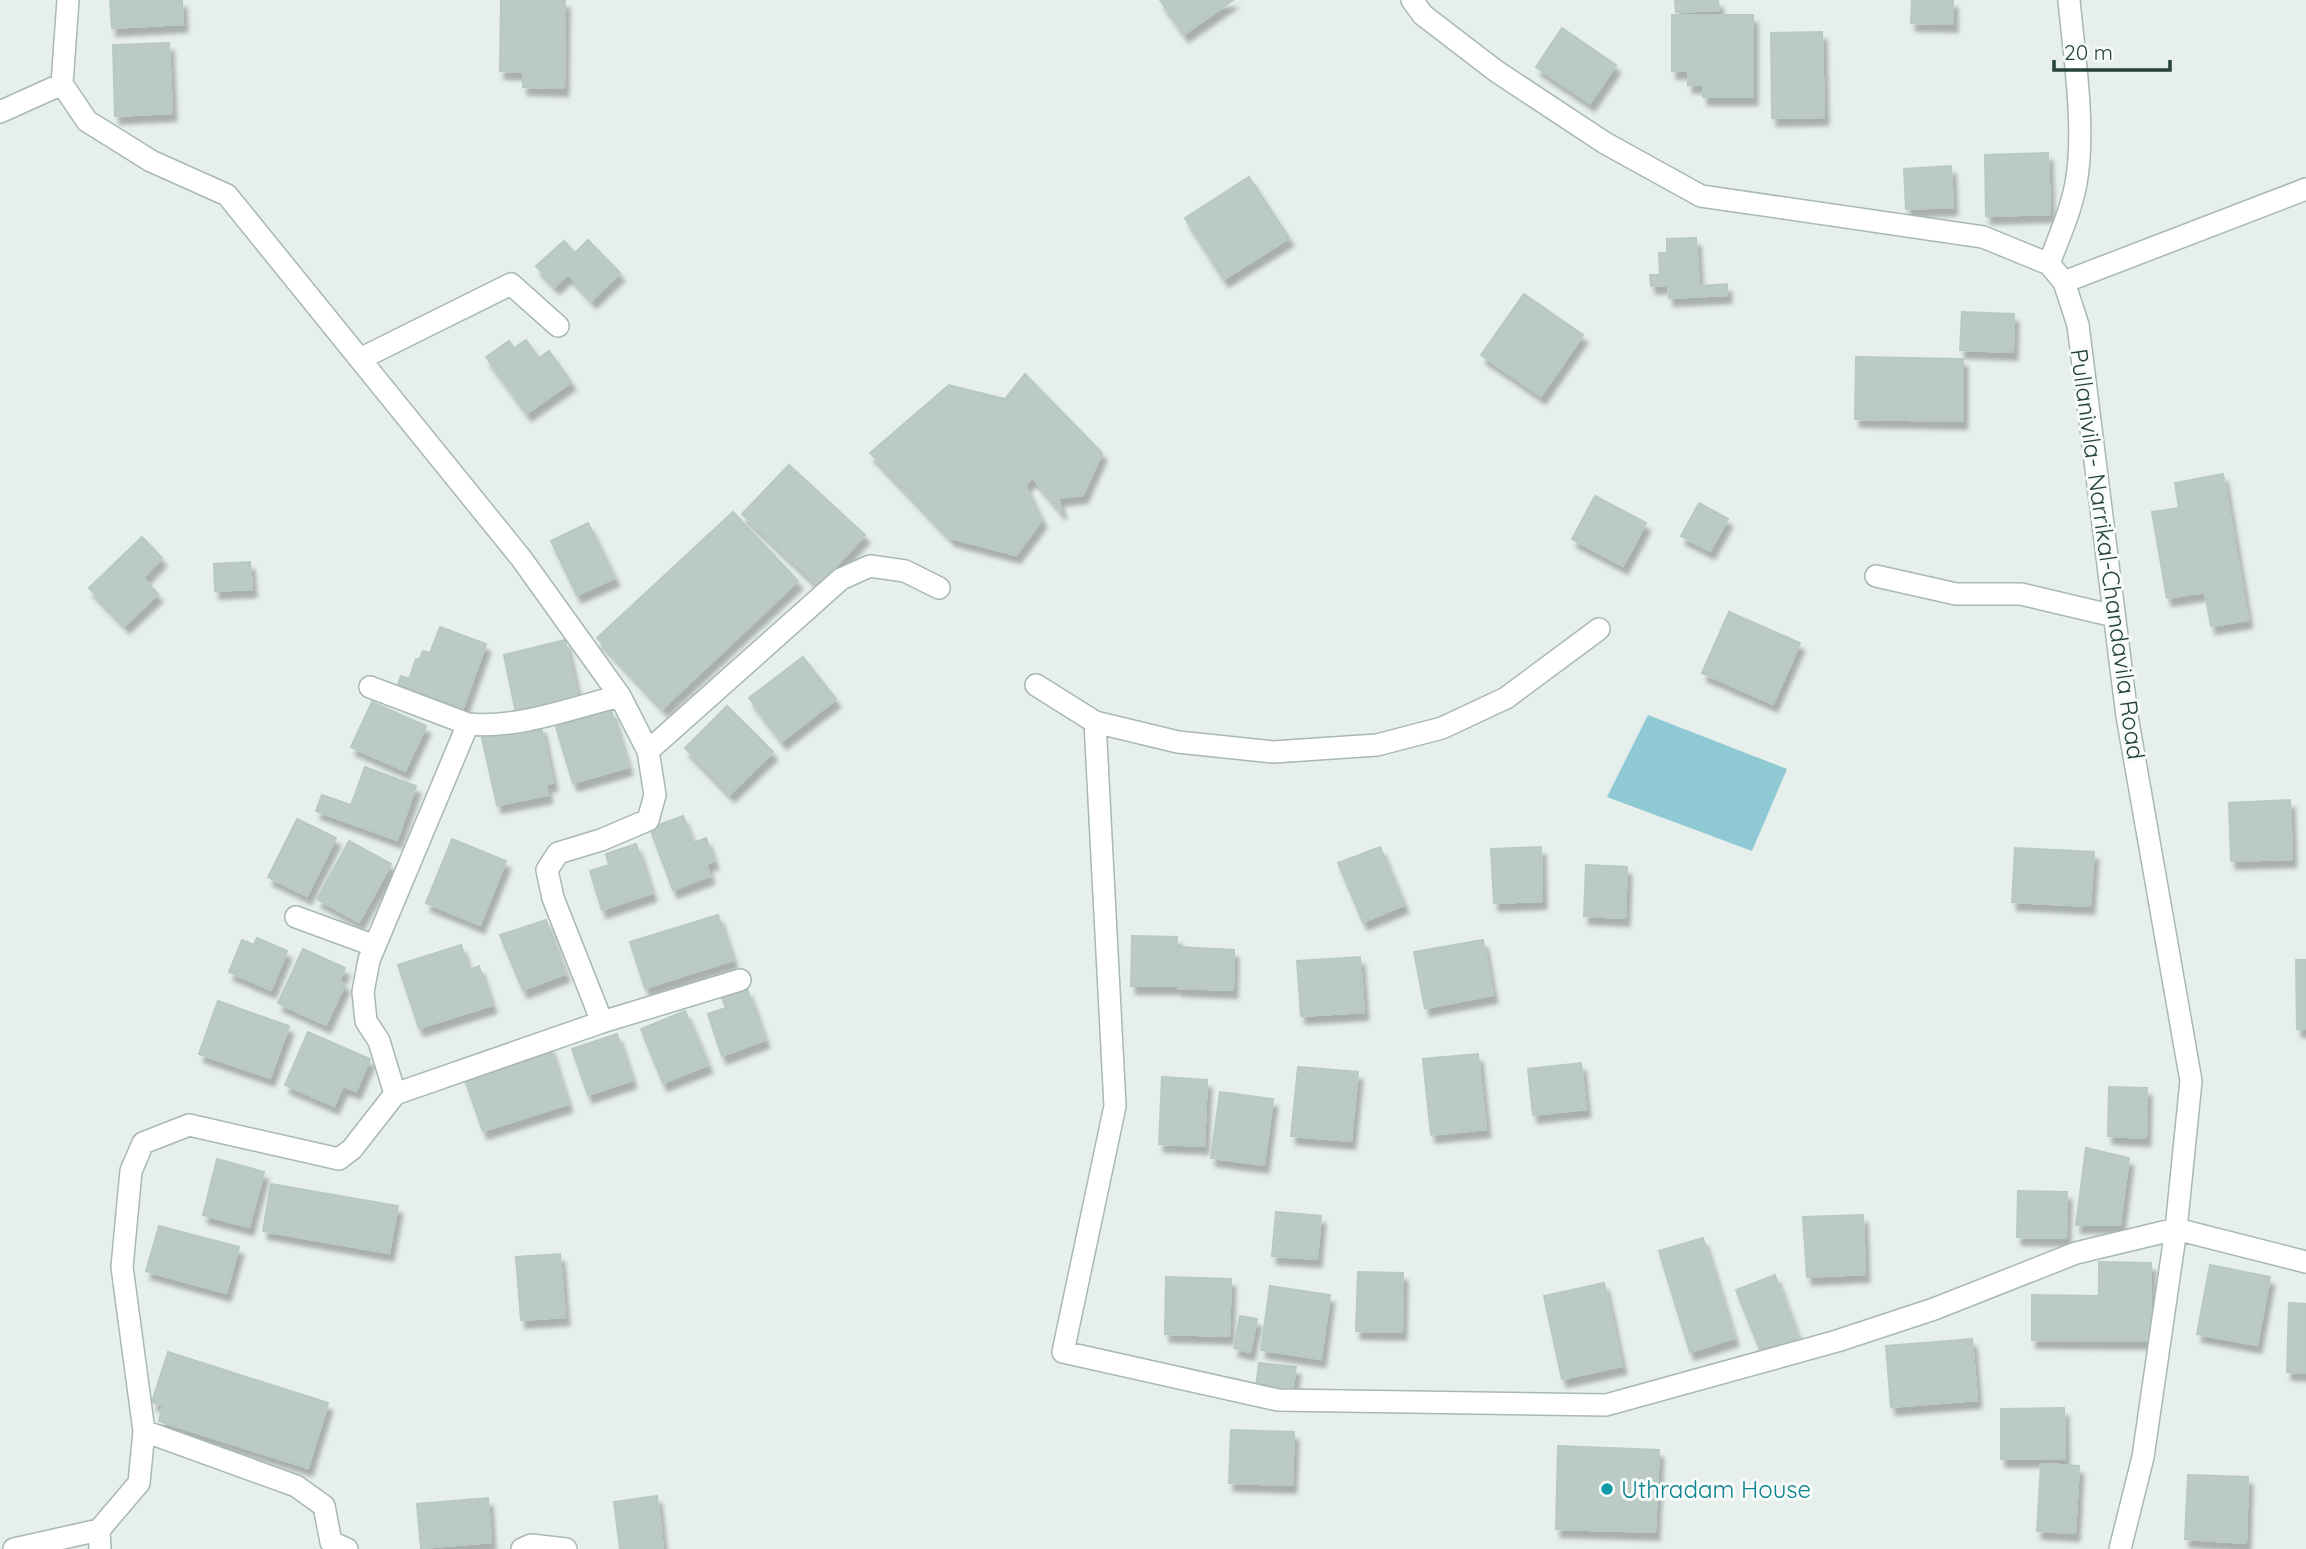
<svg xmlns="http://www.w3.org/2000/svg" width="2306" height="1549" font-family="Quicksand,sans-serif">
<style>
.water{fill:#8ec9d4}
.building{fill:#bbcac4;stroke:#b8c9c2;stroke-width:2;filter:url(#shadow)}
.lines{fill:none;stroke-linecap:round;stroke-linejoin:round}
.minor-casing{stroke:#a8b8b2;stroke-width:24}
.minor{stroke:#fff;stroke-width:21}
.culture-dot{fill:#0f9aa8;stroke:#f7fbf9;stroke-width:2.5}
.labels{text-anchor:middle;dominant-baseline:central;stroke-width:6;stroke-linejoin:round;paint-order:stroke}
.street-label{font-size:24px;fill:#24423a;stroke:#f7fbf9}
.culture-label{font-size:24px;fill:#0d838f;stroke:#f7fbf9;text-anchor:start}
</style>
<defs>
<filter id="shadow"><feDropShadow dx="4.5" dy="8" stdDeviation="2" flood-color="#0004"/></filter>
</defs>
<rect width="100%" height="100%" fill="#e6efeb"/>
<path class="water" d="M1648,715l139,54 -35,82 -145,-54z"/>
<path class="building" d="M110,0h72l1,24 -71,4z
M501,0h64l-1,88 -41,-1v-15l-23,-1z
M1160,0h73l-49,34z
M1675,0h43l1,10 -43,2z
M1912,0h41v24l-42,-1z
M1672,15h81v82h-50v-12h-15v-14h-16z
M1562,28l54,37 -26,38 -54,-36z
M1822,32l2,85 -52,1 -1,-85z
M169,43l3,70 -57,3 -2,-71z
M2048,153l2,61 -64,2 -1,-61z
M1951,166l2,41 -47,2 -2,-40z
M1249,177l40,61 -65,41 -39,-61z
M1696,238l3,48 28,-2v11l-58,3 -1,-13 -17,1 -1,-11h10l-1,-22h8v-14z
M588,240l32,33 -28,27 -24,-26 -13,12 -19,-20 28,-25 11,12z
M1524,294l59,41 -42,61 -60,-41z
M1962,312l52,2 -1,38 -53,-2z
M526,340l13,18 10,-7 22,31 -44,31 -41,-56 23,-16 5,7z
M1856,357l107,2v62l-108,-2z
M1025,374l77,79 -19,42 -25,3 4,14 -30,-35 -7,8 17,35 -26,35 -65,-17 -81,-85 79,-68 56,14z
M789,465l76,70 -47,50 -76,-71z
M2223,474l25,146 -37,6 -6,-34 -38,6 -15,-86 27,-4 -4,-25z
M1595,496l51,27 -23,43 -51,-27z
M1699,503l29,16 -18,32 -29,-15z
M733,512l65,69 -135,127 -66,-70z
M588,523l27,55 -38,17 -26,-54z
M142,537l20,21 -19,20 15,16 -33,31 -36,-37z
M250,562l2,27 -37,2 -1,-27z
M1729,612l71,31 -27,61 -71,-31z
M440,627l46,17 -23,64 -65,-23 3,-9 8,3 7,-20 3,1 4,-9 7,2z
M565,640l13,59 -62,14 -12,-58z
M803,657l33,42 -54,42 -33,-43z
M372,702l54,24 -21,45 -54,-24z
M727,706l46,46 -43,42 -45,-46z
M611,710l17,57 -55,16 -17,-56z
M541,726l12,57 -7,1 2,11 -51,10 -15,-67z
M365,767l51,19 -19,54 -81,-29 6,-16 29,10z
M2290,800l2,59 -61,2 -2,-58z
M683,816l10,27 13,-5 8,23 -8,3 4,12 -37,14 -23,-62z
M297,819l39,19 -29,58 -39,-19z
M452,839l54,22 -26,64 -54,-22z
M349,841l42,23 -32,58 -42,-23z
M636,844l16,49 -50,17 -12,-39 19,-6 -3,-11z
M1380,847l24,58 -41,17 -25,-59z
M1541,847l1,54 -48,2 -3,-54z
M2015,848l79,4 -4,54 -78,-4z
M1586,865l41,2 -2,51 -41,-2z
M718,915l15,45 -88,28 -15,-46z
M546,920l19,54 -42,16 -23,-55z
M1132,936l45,1 -1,49h-45z
M257,938l30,13 -16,39 -42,-18 13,-32 12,5z
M1483,940l10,55 -68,13 -11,-56z
M461,945l8,25 10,-4 13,39 -73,23 -21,-63z
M1180,947l54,3 -1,40 -55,-2z
M303,949l42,19 -6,13 6,3 -19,41 -48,-22z
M1360,957l4,55 -63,4 -4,-55z
M2296,960h10v69h-9z
M747,989l18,51 -43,16 -14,-42 18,-6 -4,-10z
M218,1001l71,25 -19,52 -71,-24z
M685,1011l23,54 -45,18 -22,-54z
M308,1032l62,27 -14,32 -13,-5 -9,20 -49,-21z
M617,1034l15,46 -44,15 -16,-46z
M549,1045l19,59 -85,27 -20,-57z
M1478,1054l8,75 -55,6 -8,-76z
M1581,1063l5,46 -53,6 -5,-46z
M1298,1067l60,5 -7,69 -60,-5z
M1162,1077l45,3 -3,66 -45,-2z
M2109,1087l38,1 -1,50 -38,-2z
M1220,1092l53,7 -9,66 -53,-7z
M2086,1148l43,10 -9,67h-44z
M217,1159l47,13 -15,55 -46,-12z
M271,1184l127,22 -9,47 -126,-22z
M2018,1191l49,1 -1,46 -49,-1z
M1276,1212l45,4 -4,43 -45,-3z
M1863,1215l2,59 -58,3 -4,-60z
M159,1226l80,21 -13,46 -80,-22z
M1703,1238l31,100 -44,14 -31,-101z
M560,1254l5,63 -44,3 -5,-63z
M2099,1262l52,1 -1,78 -118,-1v-45l67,1z
M2210,1265l60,12 -13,68 -60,-11z
M1358,1272l45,1 -1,59 -46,-1z
M1775,1275l23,63 -37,14 -25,-62z
M1166,1277l65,2 -2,57 -64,-2z
M1604,1283l18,83 -60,13 -18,-83z
M1270,1286l60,9 -9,64 -60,-9z
M2289,1303l17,1v69l-19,-1z
M1240,1316l17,3 -7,33 -16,-4z
M1972,1339l5,61 -86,7 -5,-61z
M168,1352l160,51 -20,65 -149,-47 4,-16 -11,-3z
M1259,1363l37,4 -4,26 -36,-5z
M2064,1408l1,51h-64v-50z
M1231,1430l63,2 -2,53 -63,-2z
M1558,1446l101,4 -4,82 -99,-3z
M2041,1464l38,2 -4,67 -38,-2z
M2188,1475l60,2 -2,66 -61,-4z
M657,1496l6,53h-43l-6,-47z
M488,1498l3,44 -70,6 -4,-44z"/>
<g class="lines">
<g class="minor-casing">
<path id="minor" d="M1412,0l11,15 73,56 109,72 96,53 282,41 66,27 15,18 14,43 49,391 64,365 -15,148 -33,228 -23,92
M62,84l6,-84
M0,112l62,-28 25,37 64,40 76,34 294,363 99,138 28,55 7,44 -7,25 -47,20 -43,13 -11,17 6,28 49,124
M2049,264c10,-28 24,-57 28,-87 8,-53 -3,-123 -8,-177
M2064,282l242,-93
M360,359l151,-75 47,42
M1876,576l80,18h65l93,22
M1036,685l59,37 83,20 95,10 104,-7 65,-17 64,-30 93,-69
M370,687l98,37c50,5 103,-16 152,-28
M1095,722l20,384 -52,246 215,48 328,5 231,-64 97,-32 142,-56 100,-24 130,33
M648,751l193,-172 29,-13 35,5 34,17
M296,917l79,29
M395,1094l207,-72 138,-42
M144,1431l152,55 28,20 7,36 16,7
M99,1530l40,-47 5,-52 -22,-164 9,-96 12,-28 46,-18 150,34 13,-10 43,-55 -16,-53 -13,-20 -3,-29 6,-32 99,-236
M14,1549l85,-19 1,19
M522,1549l9,-4 35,4"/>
</g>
<use href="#minor" class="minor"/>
</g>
<circle class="culture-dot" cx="1607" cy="1489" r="7"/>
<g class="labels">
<g class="street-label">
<text transform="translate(2108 554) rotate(82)">Pullanivila- Narrikal-Chandavila Road</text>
</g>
<g class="culture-label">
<text x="1621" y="1489">Uthradam House</text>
</g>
</g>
<path d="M2054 60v10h116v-10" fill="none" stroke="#24423a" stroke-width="3.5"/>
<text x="2064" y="60" font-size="21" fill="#24423a" stroke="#f7fbf9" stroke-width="5" paint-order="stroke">20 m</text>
</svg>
